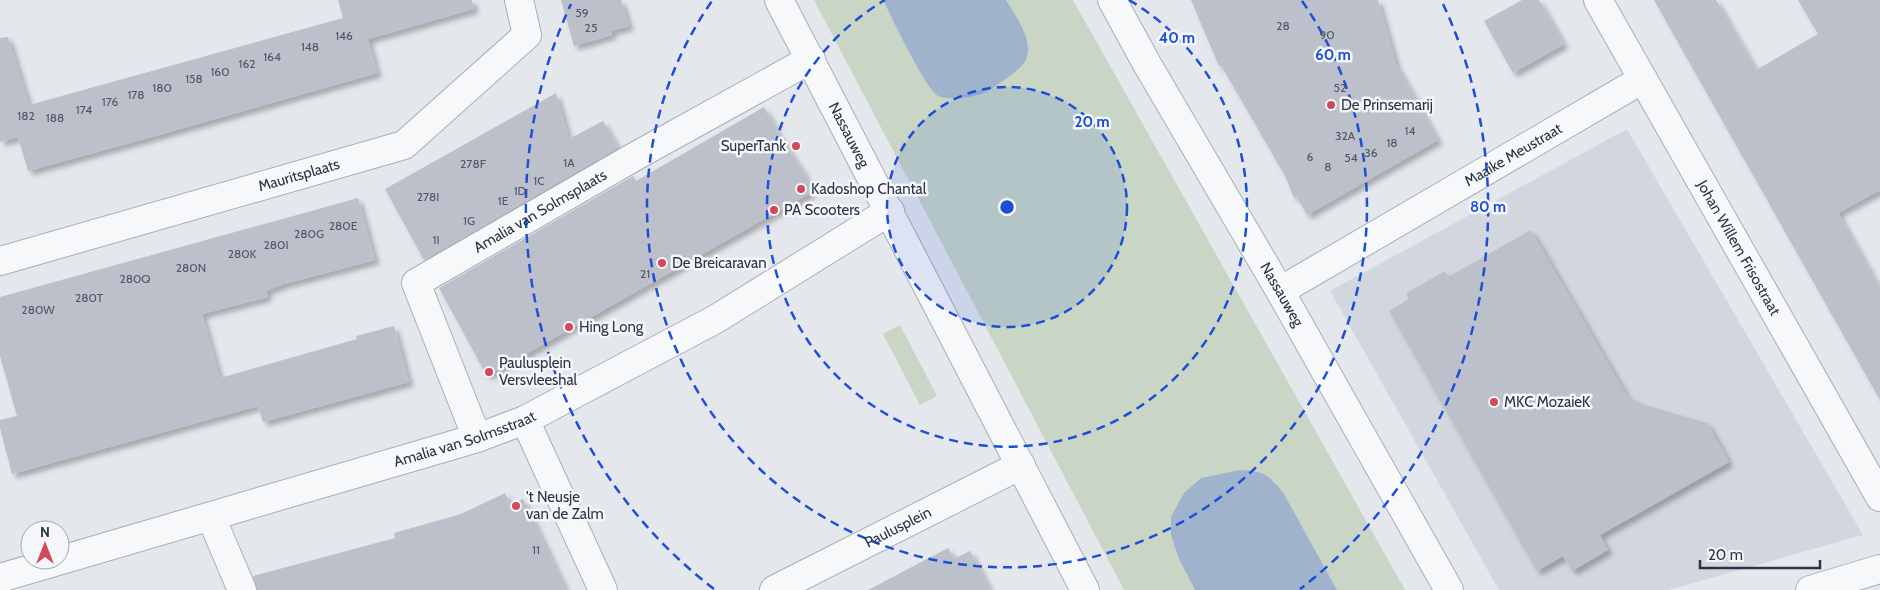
<svg xmlns="http://www.w3.org/2000/svg" width="1880" height="590" font-family="Cabin,sans-serif">
<style>
.built{fill:#d2d6de}
.green{fill:#c9d6c5}
.water{fill:#9fb4cc}
.building{fill:#bbc0ca;filter:url(#shadow)}
.lines{fill:none;stroke-linecap:round;stroke-linejoin:round}
.minor-casing{stroke:#a9aeb7;stroke-width:30}
.minor{stroke:#f7f8fa;stroke-width:28}
.ring{fill:none;stroke:#1d4ed8;stroke-width:2.5;stroke-dasharray:9 6}
.poi-dot{fill:#d1495b;stroke:#f4f6f9;stroke-width:2}
.labels{text-anchor:middle;dominant-baseline:central;stroke-width:5;stroke-linejoin:round;paint-order:stroke}
.number-label{font-size:12px;fill:#4f5766}
.poi-label{font-size:15px;fill:#2b3445;stroke:#f4f6f9;text-anchor:start}
.street-label{font-size:15px;fill:#2b3445;stroke:#f4f6f9}
.centre{fill:#1d4ed8;stroke:#f4f6f9;stroke-width:2.5}
.ring-label{font-size:15px;text-anchor:middle;font-weight:bold;fill:#1d4ed8;stroke:#f4f6f9;stroke-width:5;stroke-linejoin:round;paint-order:stroke}
</style>
<defs>
<filter id="shadow"><feDropShadow dx="4.5" dy="4.5" stdDeviation="2.5" flood-color="#0004"/></filter>
</defs>
<rect width="100%" height="100%" fill="#e4e7ec"/>
<path class="built" d="M1627,129l236,406 -194,55h-170l-169,-299z"/>
<path class="green" d="M814,0h69l42,81 99,-49 -18,-32h67l332,590h-68l-53,-95 -10,-15 -35,-10 -38,8 -17,15 -5,12 -8,30 7,22 17,33h-71z
M900,325l37,71 -17,9 -37,-71z"/>
<path class="water" d="M883,0h123c10,17 28,40 20,60 -4,9 -33,29 -42,33 -10,4 -36,8 -46,3 -13,-8 -46,-78 -55,-96z
M1239,470c25,1 30,4 45,24l53,96h-142l-17,-33 -7,-22v-18l13,-24 17,-15z"/>
<path class="building" d="M338,0h134l2,9 -106,30 9,34 -236,67 -113,31 -10,-34 -18,5v-104l8,-1 21,68 314,-87z
M561,0h60l8,26 -18,5 1,4 -38,11z
M1191,0h187l18,64 42,76 -131,75 -10,-18 -3,1 -9,-22 -64,-111 -2,1z
M1522,0h17l25,44 -51,29 -29,-52z
M1654,0h62l40,70 62,-36 -20,-34h82v190l-42,23 42,76v111z
M556,93l13,46 34,-18 15,27 -194,112 -39,-71z
M764,107l14,26 31,48 -2,1 5,10 -325,184 -48,-88 194,-112 3,5z
M358,198l17,62 -91,24 -18,7 2,6 -66,17 18,64 137,-39 -1,-3 38,-10 15,56 -146,40 -5,-16 -246,68 -12,-46v-8l17,-4 -17,-60v-59z
M1531,230l96,166 15,8 65,19 22,39 -129,73 8,15 -36,21 -9,-15 -26,15 -148,-260 20,-12 -3,-6 39,-22 3,6z
M505,493l6,12 12,-6 43,91h-309l-4,-14 142,-38 -1,-5 67,-19z
M948,548l6,11 16,-8 20,39h-122z"/>
<g class="lines">
<g class="minor-casing">
<g id="minor">
<path id="s1" d="M779,0l306,590"/>
<path id="s2" d="M1112,0l35,64 133,227 169,299"/>
<path id="s3" d="M1598,0l282,497"/>
<path id="s4" d="M0,261l404,-116 123,-110 -8,-35"/>
<path id="s5" d="M1280,291l363,-212"/>
<path d="M525,420l78,170"/>
<path id="s6" d="M477,438l-61,-155 218,-126 177,-98"/>
<path d="M211,517l31,73"/>
<path id="s7" d="M0,578l477,-140 48,-18 191,-101 174,-108"/>
<path id="s8" d="M774,590l247,-125"/>
<path d="M1810,590l70,-21"/>
</g>
</g>
<use href="#minor" class="minor"/>
</g>
<circle cx="1007" cy="207" r="120" fill="#1d4ed8" fill-opacity=".12"/>
<g class="ring">
<circle cx="1007" cy="207" r="120"/>
<path d="M1129 0A240 240 0 1 1 885 0"/>
<path d="M1302 1A360 360 0 1 1 712 1"/>
<path d="M714 589A481 481 0 0 1 571 4M1443 4A481 481 0 0 1 1300 589"/>
</g>
<g class="poi-dot">
<circle cx="1331" cy="105" r="5"/>
<circle cx="796" cy="146" r="5"/>
<circle cx="801" cy="189" r="5"/>
<circle cx="774" cy="210" r="5"/>
<circle cx="662" cy="263" r="5"/>
<circle cx="569" cy="327" r="5"/>
<circle cx="489" cy="372" r="5"/>
<circle cx="1494" cy="402" r="5"/>
<circle cx="516" cy="506" r="5"/>
</g>
<g class="labels">
<g class="number-label">
<text x="582" y="12">59</text>
<text x="1283" y="25">28</text>
<text x="591" y="27">25</text>
<text x="1327" y="34">90</text>
<text x="344" y="35">146</text>
<text x="310" y="46">148</text>
<text x="272" y="56">164</text>
<text x="247" y="63">162</text>
<text x="220" y="71">160</text>
<text x="194" y="78">158</text>
<text x="162" y="87">180</text>
<text x="1340" y="87">52</text>
<text x="136" y="94">178</text>
<text x="110" y="101">176</text>
<text x="84" y="109">174</text>
<text x="26" y="115">182</text>
<text x="55" y="117">188</text>
<text x="1410" y="130">14</text>
<text x="1345" y="135">32A</text>
<text x="1392" y="142">18</text>
<text x="1371" y="152">36</text>
<text x="1310" y="156">6</text>
<text x="1351" y="157">54</text>
<text x="569" y="162">1A</text>
<text x="473" y="163">278F</text>
<text x="1328" y="166">8</text>
<text x="539" y="180">1C</text>
<text x="520" y="190">1D</text>
<text x="428" y="196">278I</text>
<text x="503" y="200">1E</text>
<text x="469" y="220">1G</text>
<text x="343" y="225">280E</text>
<text x="309" y="233">280G</text>
<text x="436" y="239">1I</text>
<text x="276" y="244">280I</text>
<text x="242" y="253">280K</text>
<text x="191" y="267">280N</text>
<text x="645" y="273">21</text>
<text x="135" y="278">280Q</text>
<text x="89" y="297">280T</text>
<text x="38" y="309">280W</text>
<text x="536" y="549">11</text>
</g>
<g class="poi-label">
<text x="1341" y="105">De Prinsemarij</text>
<text x="786" y="146" text-anchor="end">SuperTank</text>
<text x="811" y="189">Kadoshop Chantal</text>
<text x="784" y="210">PA Scooters</text>
<text x="672" y="263">De Breicaravan</text>
<text x="579" y="327">Hing Long</text>
<text x="499" y="363">Paulusplein<tspan x="499" dy="17">Versvleeshal</tspan></text>
<text x="1504" y="402">MKC MozaieK</text>
<text x="526" y="497">'t Neusje<tspan x="526" dy="17">van de Zalm</tspan></text>
</g>
<g class="street-label">
<text stroke="none"><textPath href="#s1" startOffset="152">Nassauweg</textPath></text>
<text stroke="none"><textPath href="#s5" startOffset="270">Maaike Meustraat</textPath></text>
<text stroke="none"><textPath href="#s4" startOffset="311">Mauritsplaats</textPath></text>
<text stroke="none"><textPath href="#s6" startOffset="310">Amalia van Solmsplaats</textPath></text>
<text stroke="none"><textPath href="#s3" startOffset="285">Johan Willem Frisostraat</textPath></text>
<text stroke="none"><textPath href="#s2" startOffset="340">Nassauweg</textPath></text>
<text stroke="none"><textPath href="#s7" startOffset="485">Amalia van Solmsstraat</textPath></text>
<text stroke="none"><textPath href="#s8" startOffset="139">Paulusplein</textPath></text>
</g>
</g>
<circle cx="1007" cy="207" r="8" class="centre"/>
<g class="ring-label">
<text x="1177" y="43">40 m</text>
<text x="1333" y="60">60 m</text>
<text x="1092" y="127">20 m</text>
<text x="1488" y="212">80 m</text>
</g>
<g transform="translate(45 545)"><circle r="24" fill="#f4f6f9" stroke="#a4a8b1"/>
<path d="M0-4L9 19L0 12L-9 19Z" fill="#d1495b"/>
<text y="-8" font-size="14" font-weight="bold" text-anchor="middle" fill="#2b3445">N</text>
</g>
<path d="M1700 560v8h120v-8" fill="none" stroke="#2b3445" stroke-width="2.5"/>
<text x="1708" y="560" font-size="15" fill="#2b3445" stroke="#f4f6f9" stroke-width="4" paint-order="stroke">20 m</text>
</svg>
